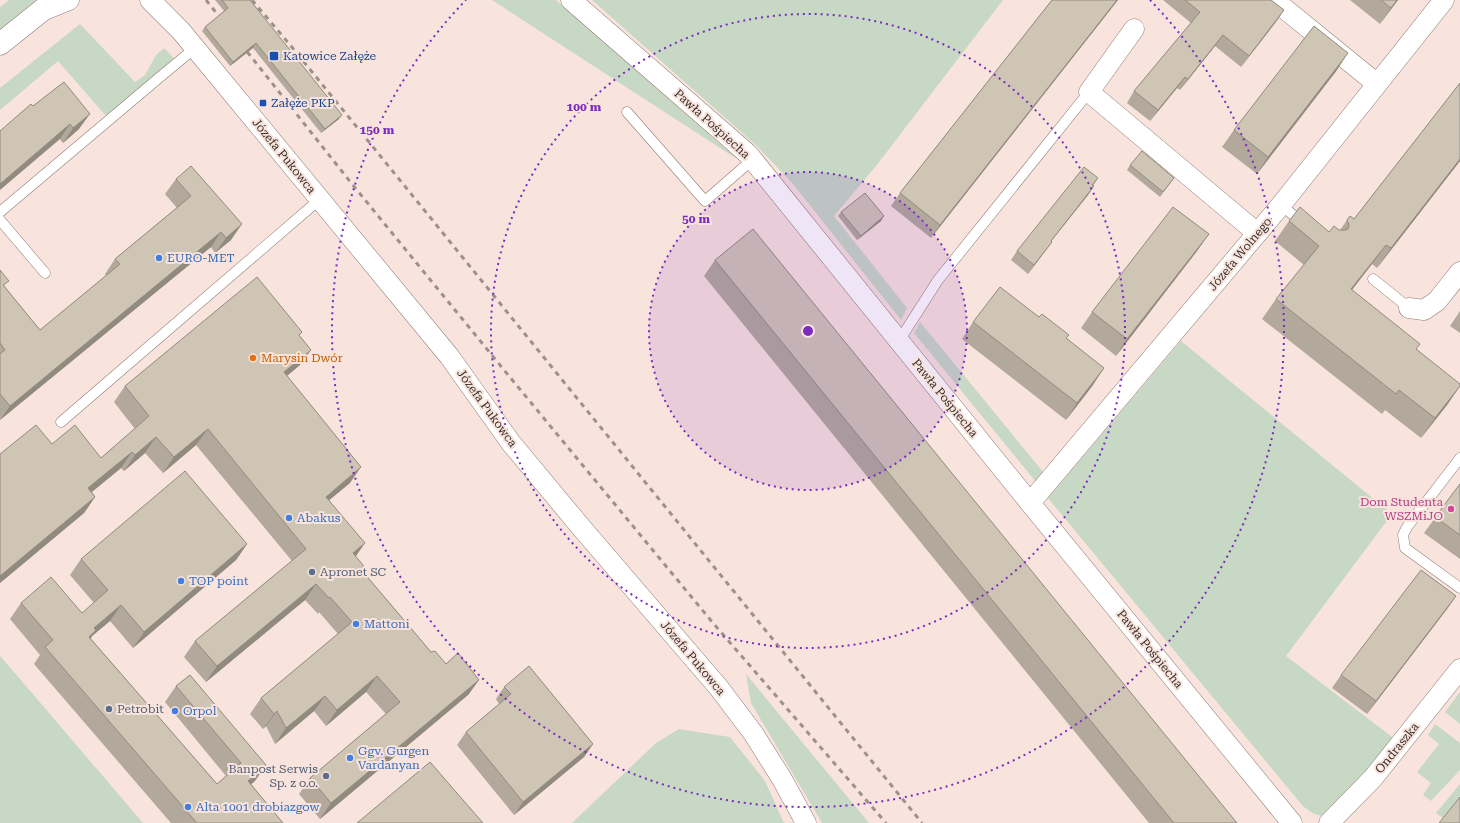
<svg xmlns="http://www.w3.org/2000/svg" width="1460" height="823" font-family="'Roboto Serif',serif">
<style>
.green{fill:#c7d8c4}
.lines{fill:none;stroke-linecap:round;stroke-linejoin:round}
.service-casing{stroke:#8d7b74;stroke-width:11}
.minor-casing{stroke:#8d7b74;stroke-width:21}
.tertiary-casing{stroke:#8d7b74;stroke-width:23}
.service{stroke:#fff;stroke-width:10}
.minor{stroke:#fff;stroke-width:20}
.tertiary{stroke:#fff;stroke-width:22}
.rail{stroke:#9e908a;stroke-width:3;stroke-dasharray:5 5;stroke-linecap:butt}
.wall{fill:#b2a99c}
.shaded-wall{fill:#918a7f}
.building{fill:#cfc5b5;stroke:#918a7f}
.ring{fill:none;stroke:#7b2cbf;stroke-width:2;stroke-dasharray:2 4}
.transit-dot{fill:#1a4fb4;stroke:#f8e4dc;stroke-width:1.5}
.shop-dot{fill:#3f7fe0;stroke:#f8e4dc;stroke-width:1.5}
.food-dot{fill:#e8710a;stroke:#f8e4dc;stroke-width:1.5}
.hotel-dot{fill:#d1479c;stroke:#f8e4dc;stroke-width:1.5}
.service-dot{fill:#5c6f8a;stroke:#f8e4dc;stroke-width:1.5}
.labels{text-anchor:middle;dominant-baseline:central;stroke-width:4;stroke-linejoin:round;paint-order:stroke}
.transit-label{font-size:12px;fill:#164399;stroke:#f8e4dc;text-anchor:start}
.street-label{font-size:12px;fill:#38302d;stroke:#f8e4dc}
.shop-label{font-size:12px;fill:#366cbe;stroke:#f8e4dc;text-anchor:start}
.food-label{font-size:12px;fill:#c56008;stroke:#f8e4dc;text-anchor:start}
.hotel-label{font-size:12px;fill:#b23c85;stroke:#f8e4dc;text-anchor:end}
.service-label{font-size:12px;fill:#4e5e75;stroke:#f8e4dc;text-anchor:start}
.centre{fill:#7b2cbf;stroke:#f8e4dc;stroke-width:2}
.ring-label{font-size:12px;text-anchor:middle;font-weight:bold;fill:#7b2cbf;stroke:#f8e4dc;stroke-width:4;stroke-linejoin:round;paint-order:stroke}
</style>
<rect width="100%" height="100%" fill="#f8e4dc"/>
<path class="green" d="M9,0h28l-37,30v-23z
M492,0h64l181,159z
M592,0h411l-127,166 -42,50 73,92 -6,12 -108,-136 -36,-38z
M80,24l55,58 10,-7 11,-20 8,-7 11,11 -69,57 -48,-55 -58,49v-22z
M920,322l124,151 -8,9 -122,-149z
M1181,341l211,173 -106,142 110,84 -25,31 -48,45c-9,-1 -14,-5 -21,-11l-254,-307z
M0,656l20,23 123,144h-143z
M746,674l123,149h-47l-71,-120z
M1460,692v32l-15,-12z
M1435,724l25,19v27l-29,31 -8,-6 8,-12 -14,-11 22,-28 -11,-9z
M679,729l51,8 35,44 19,42h-212l84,-80z
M1460,784v14l-17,20 -7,-5z"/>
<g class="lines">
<g class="service-casing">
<path id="service" d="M627,112l78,89 47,-41
M1281,205l23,19
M0,212l160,-135 35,-29
M0,220l45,53
M1373,279l36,29
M899,341l39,-61 151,-188
M61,422l258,-222
M1460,458l-53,69 -4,8 2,13 55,40"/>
</g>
<g class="minor-casing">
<path id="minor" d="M150,0l31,31 268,325 62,87 69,83 139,162 34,45 29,46 24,44
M571,0l177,154 282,349 262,320
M1274,0l103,84
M42,11l27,-11
M1134,29l-45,63 168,141
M1409,308l15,2 13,-9 23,-29
M1030,503l251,-298 163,-205
M1329,823l44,-45 87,-109"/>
</g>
<g class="tertiary-casing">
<path id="tertiary" d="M0,44l55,-44"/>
</g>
<use href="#service" class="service"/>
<use href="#minor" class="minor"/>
<use href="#tertiary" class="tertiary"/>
<path class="rail" d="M206,0l20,25
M252,0l39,46 631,777
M241,44l111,140 152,186 209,253 173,200"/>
</g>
<path class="wall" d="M215,0h35l89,119 -18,14 -68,-85 -23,18 -28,-35 3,-4 19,-16z
M1052,0h66l-187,238 -40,-32 9,-13z
M1163,0h108l13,10 -43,57 -26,-21 -35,44 -3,-2 -27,33 -23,-18 7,-12 57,-68z
M1350,0h48l-18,24z
M1337,70l-80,104 -35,-27 12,-17z
M64,82l15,47 -16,14 -30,-37z
M1460,83v78l-83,107 -5,-4 -20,26 64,59 44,37 -13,19 -26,33 -36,-28 -3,4 -120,-95 14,-20 28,-34 -29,-24 14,-20 40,11 11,-2 10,-14 4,3z
M1130,165l44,13 -14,19 -33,-27z
M1098,178l-5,8 -5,9 -37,46 -5,9 -18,24 -17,-14 6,-9z
M176,179l55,61 -16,13 -4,-6 -211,173v-150l5,17 35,43 66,-54 -1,-2 10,-15 62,-51 -12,-14z
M841,212l40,9 -24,19 -19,-24z
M1209,234l-12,17 -81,105 -35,-28 11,-16z
M715,260l522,563h-88l-445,-547z
M1460,311v22l-10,-7z
M973,322l93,16 27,47 -27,35 -104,-81z
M299,335l1,30 -13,11 63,107 -21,17 35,73 67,79 15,12 33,16 -11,15 -148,124 -21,-25 11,-16 76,-64 -20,-22 -40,34 -12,-15 -39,33 -9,-18 -3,3 -13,-15 11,-16 77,-64 -19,-22 -1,2 -13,-14 -99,82 -22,-25 11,-16 97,-80 -96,-116 -33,28 -18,-20 -21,18 -3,-3 -29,24 3,5 -11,16 -84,70v-129l52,-10 49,14 34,-29 -21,-27 11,-16z
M1460,484v75l-36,-26z
M247,544l-11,16 -103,88 -23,-27 -18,15 -1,3 126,145 9,-8 -61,-74 11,-16 14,-11 65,106 -4,3 32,39h-112l-137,-159 6,-9 -30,-36 11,-16 61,10 12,-10 -24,-28 11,-16z
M1456,596l-9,13 -80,105 -35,-26 9,-13z
M504,687l89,57 -9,13 -70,58 -57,-70 9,-13 33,-28 -3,-5z"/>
<path class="shaded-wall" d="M1117,0h1l-187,238 9,-13z
M1397,0h1l-18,24 11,-16z
M1284,10l-8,12 -35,45 8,-11z
M1223,35l-8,11 -35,44 8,-11z
M256,43l-3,5 -23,18 3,-4z
M1348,53l-11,17 -80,104 11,-17z
M1185,77l-8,11 -27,33 8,-11z
M90,114l-11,15 -16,14 10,-15z
M342,115l-3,4 -18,14 4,-4z
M70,124l-10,15 -60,51v-6z
M1460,159v2l-83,107 14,-20z
M1094,186l-6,9 -43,54 6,-8z
M884,216l-3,5 -24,19 4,-4z
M242,224l-11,16 -16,13 11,-15z
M221,232l-10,15 -211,173 10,-14z
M1209,234l-12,17 -81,105 11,-17z
M1052,242l-24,32 6,-9z
M1386,245l-14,19 -35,45 14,-20z
M311,350l-11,15 -28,23 12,-16z
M1104,368l-11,17 -27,35 11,-17z
M1460,386l-13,19 -26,33 14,-20z
M208,429l-12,16 -33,28 11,-16z
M156,437l-11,16 -21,18 11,-16z
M132,452l-11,16 -44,36 11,-16z
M361,467l-11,16 -35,29 11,-15z
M95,497l-11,16 -84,70v-7z
M365,543l-11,16 -1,-6z
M247,544l-11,16 -103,88 11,-16z
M316,584l-11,16 -99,82 11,-16z
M1456,596l-9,13 -80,105 9,-13z
M121,605l-11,16 -18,15 -7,10 -2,-2 11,-16z
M377,676l-11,16 -40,34 11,-16z
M479,680l-11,15 -148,124 11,-16z
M325,696l-11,15 -39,33 11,-16z
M277,711l-11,15 -3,3 11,-15z
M593,744l-9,13 -70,58 9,-13z
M266,765l-11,16 -19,16 12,-16z"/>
<path class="building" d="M222,0h28l92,115 -17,14 -69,-86 -23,19 -28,-35 23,-19z
M1052,0h65l-177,225 -40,-32z
M1185,0h86l13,10 -35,46 -26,-21 -35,44 -3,-2 -27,33 -24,-19 66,-79z
M1381,0h16l-6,8z
M1314,26l34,27 -80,104 -34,-27z
M64,82l26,32 -17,14 -3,-4 -70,60v-53l31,-27 2,2z
M1460,83v76l-69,89 -5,-3 -35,44 69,55 -4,5 44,35v2l-25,32 -36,-28 -3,4 -120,-95 43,-53 -30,-25 11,-14 29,25 5,-6 5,4h6l3,-1 1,-4 -2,-5 3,-4 4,3z
M1142,151l32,27 -11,14 -33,-27z
M191,166l51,58 -16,14 -5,-6 -211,174 -10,-12v-40l5,-4 -5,-7v-73l9,11 -6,4 37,45 80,-66 -5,-5 76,-63 -15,-17z
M1084,167l14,11 -6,7 2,1 -43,55 1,1 -18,23 -17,-14z
M865,193l19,23 -23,20 -20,-24z
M1173,207l36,27 -82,105 -35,-27z
M753,229l484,594h-63l-459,-563z
M257,277l45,55 -3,3 12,15 -27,22 77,95 -35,30 39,46 -12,10 10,12 1,8 67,79 4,-1 11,13 12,-11 21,27 -148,123 -21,-25 90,-76 -23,-26 -40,34 -12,-14 -39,32 -9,-17 -3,3 -13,-16 91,-76 -22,-25 -1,1 -13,-14 -99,82 -22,-25 111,-92 -98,-120 -34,28 -18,-20 -21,18 -3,-3 -44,36 7,9 -95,79v-122l36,-29 16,19 23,-19 26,33 48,-42 -24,-30z
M1000,287l39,30 3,-3 27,21 -3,3 38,30 -27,35 -104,-81z
M185,471l62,73 -103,88 -23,-27 -27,23 2,2 -7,7 128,147 24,-21 -65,-77 14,-11 76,90 -18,16 35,42h-86l-152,-176 8,-7 -32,-37 30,-26 31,36 26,-23 -27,-31z
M1460,484v51l-25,-18z
M1421,570l35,26 -80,105 -35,-26z
M529,666l64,78 -70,58 -57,-70 45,-38 -7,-7z
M430,762l53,61h-126z
M1460,797v26h-21z"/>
<circle cx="808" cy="331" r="159" fill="#7b2cbf" fill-opacity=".12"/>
<g class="ring">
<circle cx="808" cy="331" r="159"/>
<circle cx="808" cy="331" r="317"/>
<path d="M1150 0A476 476 0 1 1 466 0"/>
</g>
<g class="transit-dot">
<rect x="269" y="51" width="10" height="10" rx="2"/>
<rect x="259" y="99" width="8" height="8" rx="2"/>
</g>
<g class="shop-dot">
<circle cx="159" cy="258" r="4"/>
<circle cx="289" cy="518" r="4"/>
<circle cx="181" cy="581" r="4"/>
<circle cx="356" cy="624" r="4"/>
<circle cx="175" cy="711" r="4"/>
<circle cx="350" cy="758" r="4"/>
<circle cx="188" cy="807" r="4"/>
</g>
<circle class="food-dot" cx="253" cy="358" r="4"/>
<circle class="hotel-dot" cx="1451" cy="509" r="4"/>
<g class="service-dot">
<circle cx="312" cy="572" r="4"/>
<circle cx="109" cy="709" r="4"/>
<circle cx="326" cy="776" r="4"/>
</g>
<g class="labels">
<g class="transit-label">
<text x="283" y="56">Katowice Załęże</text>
<text x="271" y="103">Załęże PKP</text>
</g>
<g class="street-label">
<text transform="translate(712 124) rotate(42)">Pawła Pośpiecha</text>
<text transform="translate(284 156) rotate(51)">Józefa Pukowca</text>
<text transform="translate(1240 254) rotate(-50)">Józefa Wolnego</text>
<text transform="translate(945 398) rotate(51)">Pawła Pośpiecha</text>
<text transform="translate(487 408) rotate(54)">Józefa Pukowca</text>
<text transform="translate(1150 649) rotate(51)">Pawła Pośpiecha</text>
<text transform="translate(693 658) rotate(50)">Józefa Pukowca</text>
<text transform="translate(1397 748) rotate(-51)">Ondraszka</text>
</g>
<g class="shop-label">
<text x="167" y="258">EURO-MET</text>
<text x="297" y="518">Abakus</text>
<text x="189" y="581">TOP point</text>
<text x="364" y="624">Mattoni</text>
<text x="183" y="711">Orpol</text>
<text x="358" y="751">Ggv. Gurgen<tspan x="358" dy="14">Vardanyan</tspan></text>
<text x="196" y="807">Alta 1001 drobiazgow</text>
</g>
<g class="food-label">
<text x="261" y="358">Marysin Dwór</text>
</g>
<g class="hotel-label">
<text x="1443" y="502">Dom Studenta<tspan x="1443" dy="14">WSZMiJO</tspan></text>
</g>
<g class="service-label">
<text x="320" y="572">Apronet SC</text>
<text x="117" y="709">Petrobit</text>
<text x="318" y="769" text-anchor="end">Banpost Serwis<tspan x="318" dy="14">Sp. z o.o.</tspan></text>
</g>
</g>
<circle cx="808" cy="331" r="6" class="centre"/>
<g class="ring-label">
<text x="584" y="111">100 m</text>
<text x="377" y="134">150 m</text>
<text x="696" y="223">50 m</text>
</g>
</svg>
